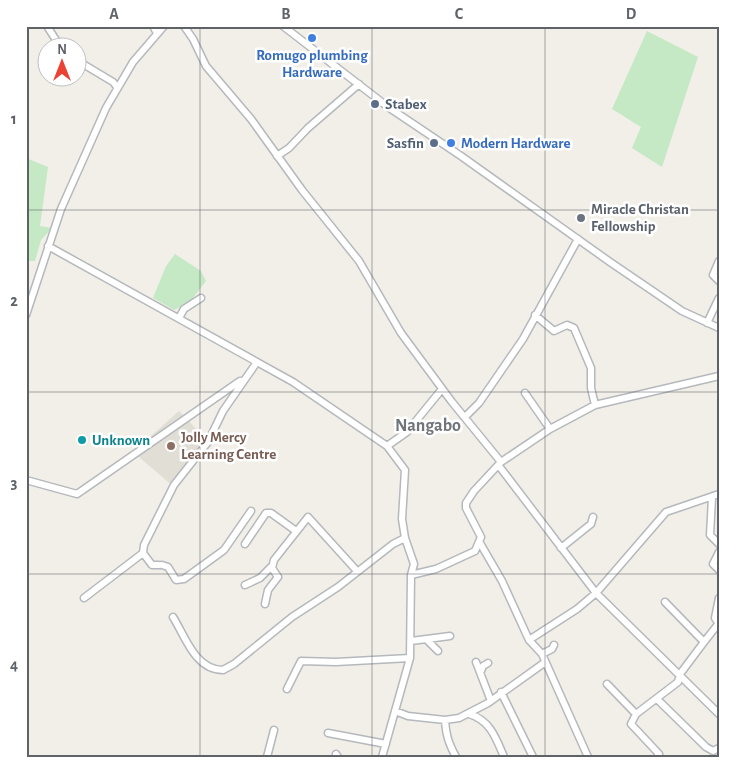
<svg xmlns="http://www.w3.org/2000/svg" width="745" height="783" font-family="'Alegreya Sans',sans-serif">
<style>
.education{fill:#e1ded6}
.green{fill:#c5e8c5}
.lines{fill:none;stroke-linecap:round;stroke-linejoin:round}
.minor-casing{stroke:#b5b8bc;stroke-width:9}
.minor{stroke:#fff;stroke-width:6}
.grid{fill:none;stroke:#5f6368;stroke-width:1;stroke-opacity:0.55}
.shop-dot{fill:#3f7fe0;stroke:#fff;stroke-width:2}
.service-dot{fill:#5c6f8a;stroke:#fff;stroke-width:2}
.worship-dot{fill:#6b7280;stroke:#fff;stroke-width:2}
.culture-dot{fill:#0f9aa8;stroke:#fff;stroke-width:2}
.education-dot{fill:#8d6e63;stroke:#fff;stroke-width:2}
.labels{text-anchor:middle;dominant-baseline:central;stroke-width:5;stroke-linejoin:round;paint-order:stroke}
.shop-label{font-size:15px;font-weight:bold;fill:#366cbe;stroke:#fff}
.service-label{font-size:15px;font-weight:bold;fill:#4e5e75;stroke:#fff;text-anchor:start}
.worship-label{font-size:15px;font-weight:bold;fill:#5b616d;stroke:#fff;text-anchor:start}
.education-label{font-size:15px;font-weight:bold;fill:#785e54;stroke:#fff;text-anchor:start}
.culture-label{font-size:15px;font-weight:bold;fill:#0d838f;stroke:#fff;text-anchor:start}
.quarter-label{font-size:18px;font-weight:bold;fill:#70757a;stroke:#fff}
.neatline{fill:none;stroke:#5f6368;stroke-width:2}
.grid-label{font-size:16px;text-anchor:middle;font-weight:bold;fill:#5f6368}
</style>
<rect width="100%" height="100%" fill="#f1efe8"/>
<path class="education" d="M179,411l29,30 -35,45 -40,-34z"/>
<path class="green" d="M647,31l51,26 -36,110 -30,-19 9,-21 -29,-18z
M26,158l22,9 -8,59 12,2 -11,12 -6,21h-9z
M175,254l26,17 5,10 -17,22 -15,7 -21,-12 13,-32z"/>
<g class="lines">
<g class="minor-casing">
<path id="minor" d="M47,26l14,22
M153,26l4,7
M184,26l9,13 13,27 45,53 51,71 57,71 42,72 51,69 49,60
M283,26l105,81 73,49 149,106 72,49 37,17
M78,61l35,21 4,5
M277,156l12,-8 19,-20 51,-44
M48,246l245,136 94,64 18,24 -3,49 3,19 9,26 -3,11
M719,261l-6,14 6,6
M26,315l35,-106 45,-101 27,-46 31,-36
M535,315l19,16 13,-6 7,3 17,40v20l4,17
M179,318l5,-9 17,-11
M707,323l12,-25
M525,393l25,36
M465,417l14,-14 44,-64 55,-100
M387,446l20,-14 35,-43
M499,466l97,127 123,121
M26,480l51,14 163,-113
M712,498l-2,37 9,9
M480,543l22,38 27,59 13,14 46,103
M245,544l21,-31h5l25,18
M561,548l30,-24 2,-7
M719,552l-6,12 6,6
M143,553l9,12h7
M162,565l6,2 8,13 8,-1 40,-29 27,-39
M245,585l15,-7 12,-12
M84,598l59,-45 1,-8 30,-60 34,-43 15,-31 34,-49
M265,604l3,-14 10,-13 -6,-9 2,-8 34,-43 49,54
M173,617c12,19 22,53 50,53l11,-6 58,-47 46,-30 55,-43 12,-6
M719,624l-4,-6 4,-20
M427,640l11,11
M529,640l48,-31 19,-16 70,-81 53,-18
M411,641l39,-5
M704,642l15,-19
M542,654l10,-5 2,-4
M476,662l15,39
M481,671l2,-5 5,-3
M607,684l29,30
M287,689l14,-28 35,1 74,-4
M501,692l32,65
M657,699l49,48 7,4 6,-3
M395,711l13,5 37,4 14,-2 29,-15 56,-40
M469,714c21,6 27,24 35,43
M445,720c1,16 4,24 11,37
M328,733l58,11
M336,754l2,3
M267,757l7,-27
M382,757l28,-99 1,-83 25,-6 39,-18 6,-14 -15,-29v-5l8,-12 27,-29 49,-33 45,-24 124,-29
M657,757l2,-3 -28,-30 5,-10 42,-32 2,-8 24,-32 -39,-40"/>
</g>
<use href="#minor" class="minor"/>
</g>
<path class="grid" d="M200,26v731M372,26v731M545,26v731M26,210h693M26,392h693M26,574h693"/>
<g class="shop-dot">
<circle cx="312" cy="38" r="5"/>
<circle cx="451" cy="143" r="5"/>
</g>
<g class="service-dot">
<circle cx="375" cy="104" r="5"/>
<circle cx="434" cy="143" r="5"/>
</g>
<circle class="worship-dot" cx="581" cy="218" r="5"/>
<circle class="culture-dot" cx="82" cy="440" r="5"/>
<circle class="education-dot" cx="171" cy="446" r="5"/>
<g class="labels">
<g class="shop-label">
<text x="312" y="55">Romugo plumbing<tspan x="312" dy="17">Hardware</tspan></text>
<text x="461" y="143" text-anchor="start">Modern Hardware</text>
</g>
<g class="service-label">
<text x="385" y="104">Stabex</text>
<text x="424" y="143" text-anchor="end">Sasfin</text>
</g>
<g class="worship-label">
<text x="591" y="209">Miracle Christan<tspan x="591" dy="17">Fellowship</tspan></text>
</g>
<g class="education-label">
<text x="181" y="437">Jolly Mercy<tspan x="181" dy="17">Learning Centre</tspan></text>
</g>
<g class="culture-label">
<text x="92" y="440">Unknown</text>
</g>
<g class="quarter-label">
<text x="428" y="426">Nangabo</text>
</g>
</g>
<rect width="745" height="783" fill="none" stroke="#ffffff" stroke-width="55"/>
<g transform="translate(62 62)"><circle r="24" fill="#ffffff" stroke="#bfc1c3"/>
<path d="M0-4L9 19L0 12L-9 19Z" fill="#ea4335"/>
<text y="-8" font-size="14" font-weight="bold" text-anchor="middle" fill="#5f6368">N</text>
</g>
<rect x="28" y="28" width="690" height="728" class="neatline"/>
<g class="grid-label">
<text x="114" y="19">A</text>
<text x="286" y="19">B</text>
<text x="459" y="19">C</text>
<text x="631" y="19">D</text>
<text x="14" y="124">1</text>
<text x="14" y="306">2</text>
<text x="14" y="488">3</text>
<text x="14" y="670">4</text>
</g>
</svg>
